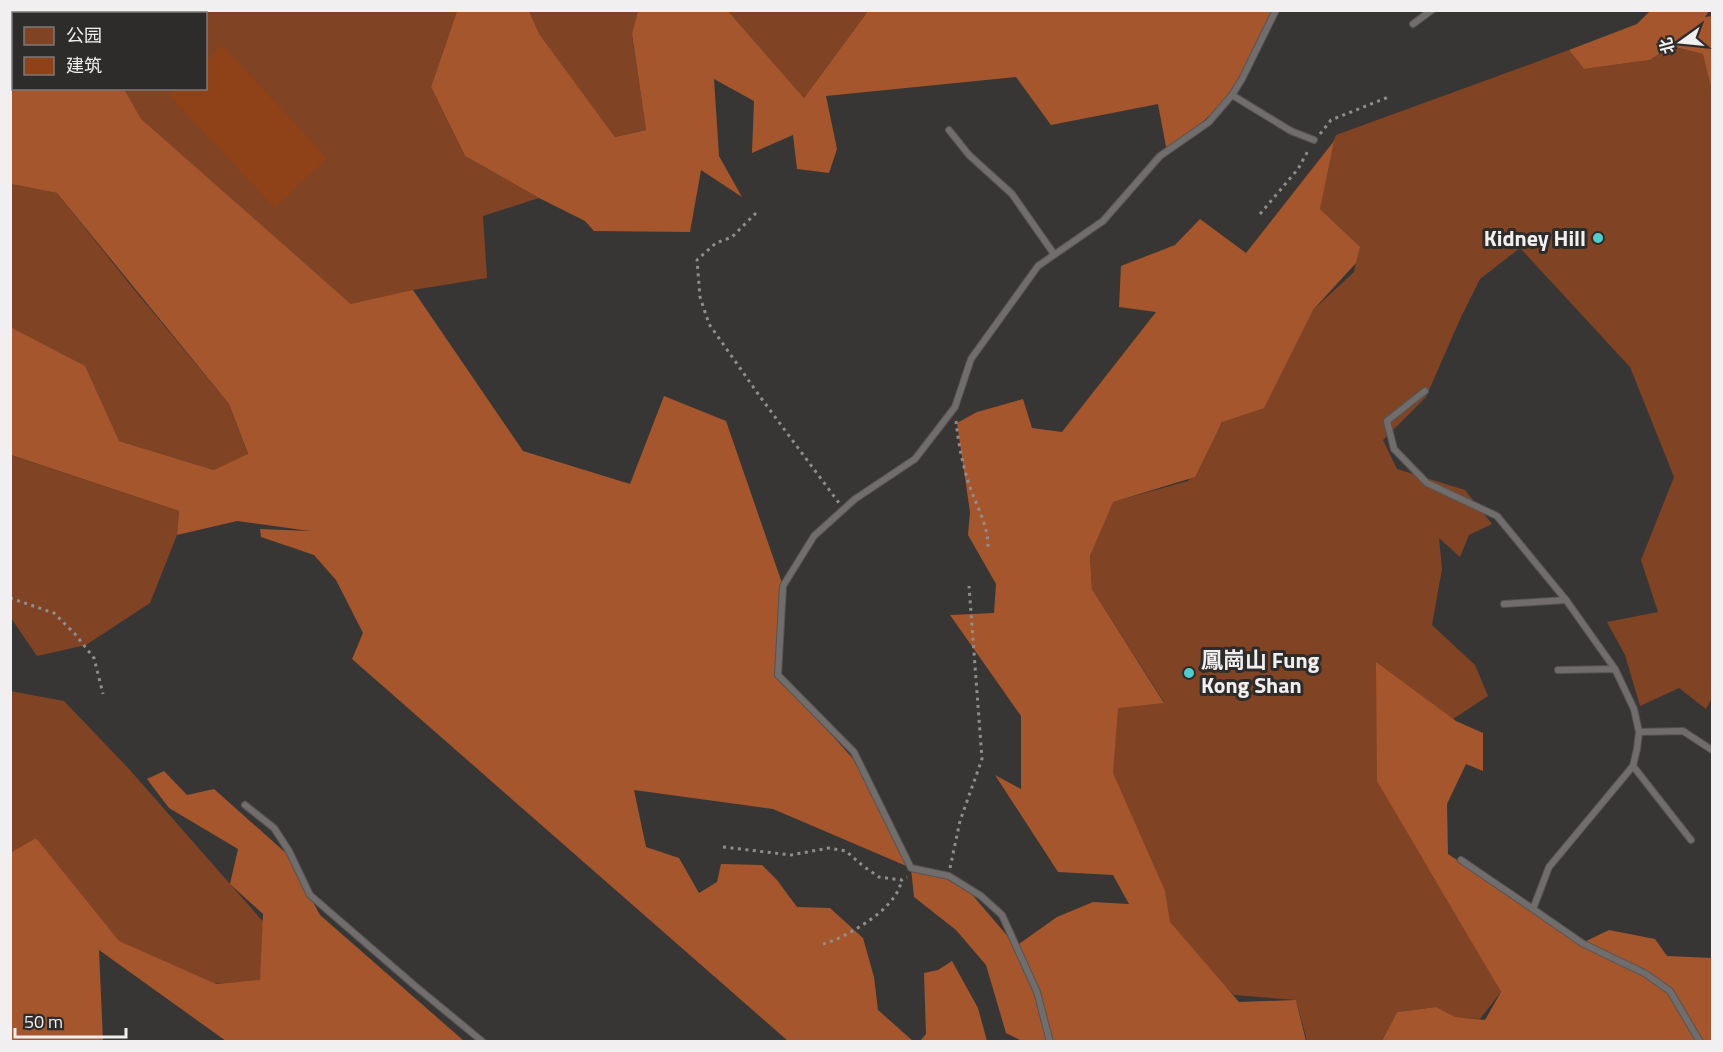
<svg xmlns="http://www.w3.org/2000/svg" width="1723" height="1052" font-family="'Titillium Web','Noto Sans SC',sans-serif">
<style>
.green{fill:#804324}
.forest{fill:#a5562d}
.building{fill:#8f4217}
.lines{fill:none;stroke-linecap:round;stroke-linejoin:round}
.service-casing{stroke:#565453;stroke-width:8}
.path{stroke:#908e8d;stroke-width:3;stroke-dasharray:3 4.5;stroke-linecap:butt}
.service{stroke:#706d6c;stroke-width:6}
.poi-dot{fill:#52cdce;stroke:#2e2c2b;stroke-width:2}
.labels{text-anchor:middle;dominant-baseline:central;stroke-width:6;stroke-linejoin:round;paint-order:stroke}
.poi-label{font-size:22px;font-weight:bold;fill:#f1efef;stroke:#2e2c2b;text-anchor:end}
</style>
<rect width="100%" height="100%" fill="#383635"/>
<path class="green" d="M132,11h325l-26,76 34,69 74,42 -56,18 4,62 -74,12 -54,21 -219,-192 -16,-30 82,-1v-74l-78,-1z
M529,11h109l-6,24 14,95 -31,7 -77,-103z
M728,11h140l-64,87z
M1671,46l33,8 8,37v607l-6,11 -27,-21 -39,18 -15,-51 -18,-33 51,-10 -17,-52 33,-83 -44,-110 -110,-119 -40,31 -19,38 -35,80 -43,43 14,29 68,21 27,34 -23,11 -9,22 -21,-19 3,31 -10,56 43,40 13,31 -44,29 -3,163 60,104 -21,27 -30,-2 -14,-10 -39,5 -15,29h-75l-11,-41 -62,-5 -68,-67 -60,-160 12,-61 46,-5 -72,-113 -2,-33 22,-54 76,-21 42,-72 83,-99 41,-38 5,-25 -39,-38 6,-50 10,-24 233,-85 15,19 66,-9z
M11,184l46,9 71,89 101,122 22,59 -37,7 -95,-29 -108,-111z
M10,455l169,56 -2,24 -27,68 -64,42 -49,11 -26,-38z
M10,691l54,10 65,68 137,156 -6,56 -51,3 -105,-50 -68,-96 -25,15z"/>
<path class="forest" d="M11,11h121l-4,3h-114v74l110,1 17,30 210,185 62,-14 110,161 107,33 34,-88 62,25 57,165 -5,89 86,96 47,97 52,16 53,62 41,-29 36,-15 36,2 -16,-29 -55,-3 -63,-97 26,14v-73l-71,-101 44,-2 2,-29 -28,-49 2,-23 -13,-89 20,-11 46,-13 9,29 30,4 94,-120 -37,-5 2,-41 54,-21 25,-26 46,34 88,-112 -14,68 40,38 -4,16 -43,47 -49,98 -42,14 -27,55 -82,25 -23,54 2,33 72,114 -46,5 -5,65 52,118 5,31 69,80 57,-2 10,41h-284l-16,-8 -20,-68 -30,-35 -42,-33 -3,-29 -138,-59 -139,-19 12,57 33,11 20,35 18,-11 4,-18 41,1 15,15 20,27 33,1 33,30 11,39 4,33 35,31h-125l-436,-382 11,-26 -27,-53 -22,-25 -53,-18 -1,-8 50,2 -73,-10 -60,14 2,-24 -168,-56 -1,-128 75,39 34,75 95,29 34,-16 -19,-50 -172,-211 -46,-9z
M457,11h72l10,23 76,103 31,-7 -14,-96 6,-23h90l76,87 64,-87h407l-48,90 -60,51 -9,-48 -107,21 -35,-48 -190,19 11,53 -8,24 -32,-4 -4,-34 -41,18 2,-52 -40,-22 5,77 23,41 -41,-27 -11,62 -96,-1 -9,-10 -46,-23 -74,-42 -34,-69z
M1650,11h59l-4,6 7,-1v75l-9,-37 -32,-8 -21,14 -66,9 -15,-19 68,-26z
M1376,662l80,59 27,12v38l-17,-7 -19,40 1,50 134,89 27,-13 46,9 12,17 45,2v83h-330l15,-29 39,-5 19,10 30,3 16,-28 -124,-211z
M164,771l23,24 27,-6 73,65 33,61 144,126h-238l-127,-91 4,91h-92l-1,-188 26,-15 83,103 97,43 44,-4 3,-66 -33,-30 8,-35 -69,-41 -22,-29z
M952,961l26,47 9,33h-67l6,-7 -2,-61 14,-3z"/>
<path class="building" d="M222,45l105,113 -52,50 -106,-113 7,-7h30v-27z"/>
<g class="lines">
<g class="service-casing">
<path id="service" d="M1413,24l19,-14
M1232,95l59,36 23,9
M949,130l20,25 43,39 42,60
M1425,391l-38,30 7,28 33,34 70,33 69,84 49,69 19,40 5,23 -2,17 -4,17 -84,101 -16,42 49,34 64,31 24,17 30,51
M1504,604l62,-4
M1558,670l57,-1
M1639,732l44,-1 29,19
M1633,766l58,74
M245,805l29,23 15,23 21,44 104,90 69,57
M1461,860l72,49
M1050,1042l-13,-50 -35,-77 -21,-19 -32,-20 -38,-8 -57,-116 -76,-77 5,-89 31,-50 41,-37 60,-40 40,-52 16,-48 67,-93 65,-45 57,-65 49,-34 23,-27 10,-16 34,-69"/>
</g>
<path class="path" d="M1320,134l11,-14 60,-24
M756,213l-24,24 -16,6 -19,17 3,37 9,27 52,74 78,105
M1260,214l38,-45 11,-20
M956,421c2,20 6,41 12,60 7,23 21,44 20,68
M10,598l44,15 21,21 19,24 9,36
M723,847l68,8 38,-7 17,3 17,15 16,11 23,3 5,-3
M950,868l10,-47 22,-62 -13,-173
M823,944c21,-6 59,-28 71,-47 4,-5 6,-11 8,-17"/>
<use href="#service" class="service"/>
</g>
<g class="poi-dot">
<circle cx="1598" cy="238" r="6"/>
<circle cx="1189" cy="673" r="6"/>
</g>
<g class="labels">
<g class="poi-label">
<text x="1586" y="238">Kidney Hill</text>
<text x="1201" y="660" text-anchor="start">鳳崗山 Fung<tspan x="1201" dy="25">Kong Shan</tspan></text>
</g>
</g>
<rect width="1723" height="1052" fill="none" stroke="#f1efef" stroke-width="24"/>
<rect x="12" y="12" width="195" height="78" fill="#2e2c2b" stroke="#7c7a79" stroke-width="1.5"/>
<rect x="24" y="27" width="30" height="18" fill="#804324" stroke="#7c7a79" stroke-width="1.5"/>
<text x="66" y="42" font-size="18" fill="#f1efef">公园</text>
<rect x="24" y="57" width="30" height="18" fill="#8f4217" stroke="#7c7a79" stroke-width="1.5"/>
<text x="66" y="72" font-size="18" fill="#f1efef">建筑</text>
<g transform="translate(1681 42) rotate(255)" stroke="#2e2c2b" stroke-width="4.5" paint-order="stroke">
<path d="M0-4.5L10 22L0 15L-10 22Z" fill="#f1efef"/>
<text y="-9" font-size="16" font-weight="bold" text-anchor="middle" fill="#f1efef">北</text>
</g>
<path d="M15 1028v9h111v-9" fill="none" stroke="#f1efef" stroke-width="3"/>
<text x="24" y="1028" font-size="18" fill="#f1efef" stroke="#2e2c2b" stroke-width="4.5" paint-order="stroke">50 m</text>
</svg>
